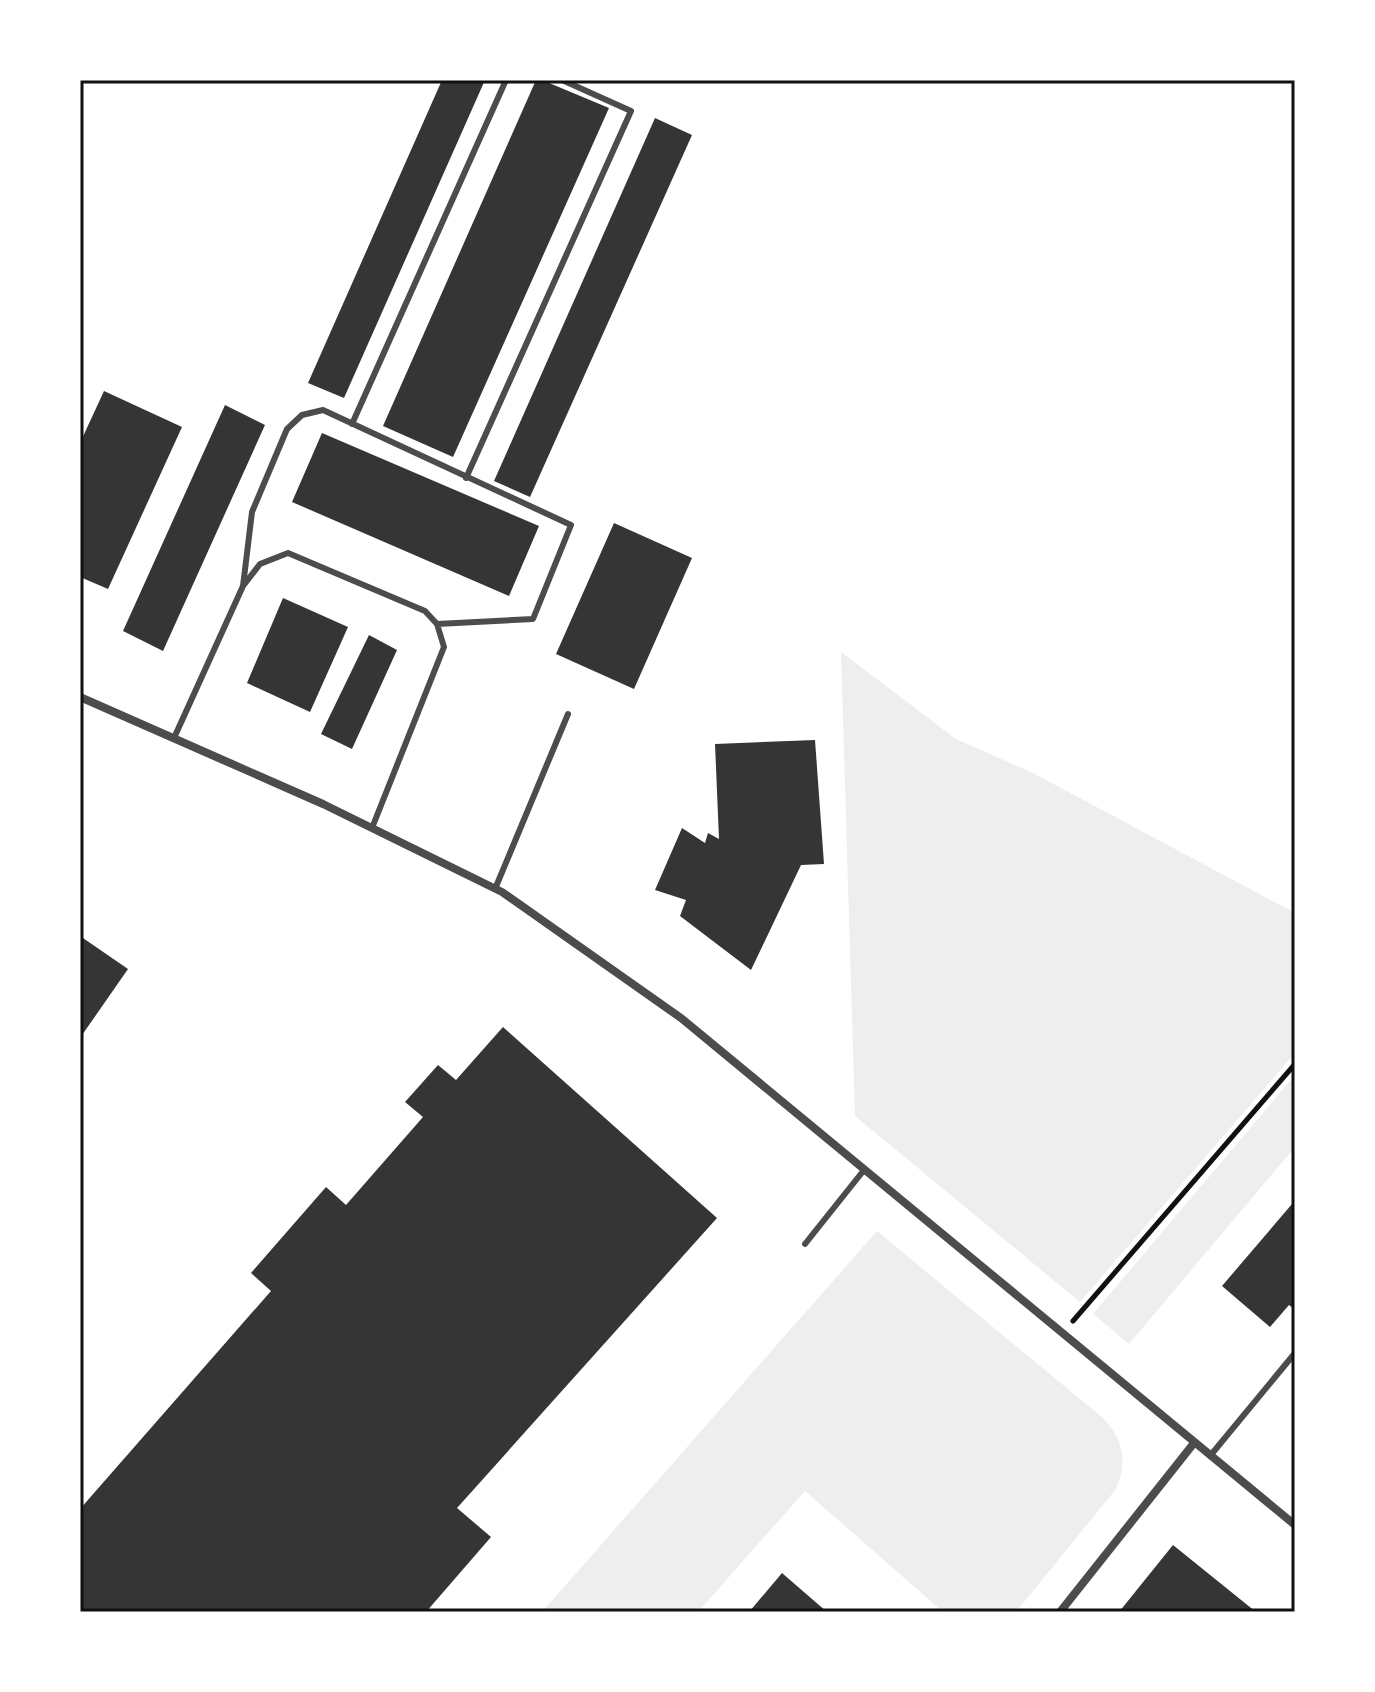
<svg xmlns="http://www.w3.org/2000/svg" width="1375" height="1692" font-family="'Space Grotesk',sans-serif">
<style>
.green{fill:#eee}
.building{fill:#353535}
.lines{fill:none;stroke-linecap:round;stroke-linejoin:round}
.path{stroke:#111;stroke-width:5}
.service{stroke:#4c4c4c;stroke-width:6}
.minor{stroke:#4c4c4c;stroke-width:8}
.neatline{fill:none;stroke:#111;stroke-width:3}
</style>
<rect width="100%" height="100%" fill="#fff"/>
<path class="green" d="M841,652l115,87 77,34 262,140v140l-215,249 -225,-186z
M1295,1075v72l-166,197 -36,-30z
M877,1231l227,188c19,21 24,43 12,70l-100,123h-73l-138,-121 -107,121h-156z"/>
<path class="building" d="M442,80h43l-141,318 -36,-15z
M536,80h6l67,28 -156,349 -70,-31z
M655,118l37,17 -162,362 -36,-16z
M104,391l78,36 -74,162 -28,-12v-134z
M225,405l40,20 -102,226 -40,-20z
M322,433l217,93 -30,70 -217,-94z
M614,523l78,35 -58,131 -78,-35z
M283,598l65,29 -38,85 -63,-29z
M369,635l28,15 -45,99 -31,-15z
M815,740l9,124 -23,1 -50,105 -71,-54 6,-16 -31,-10 27,-62 23,15 3,-10 11,6 -4,-95z
M80,936l48,33 -48,69z
M503,1027l214,191 -260,290 34,29 -65,75h-346v-103l191,-218 -20,-18 75,-86 20,18 77,-88 -18,-15 33,-37 18,15z
M1292,1204l3,3v103l-6,-5 -19,22 -48,-41z
M1173,1545l83,67h-137z
M782,1573l45,39h-78z"/>
<g class="lines">
<path class="path" d="M1073,1321l222,-257"/>
<path class="service" d="M352,424l154,-344
M466,478l165,-367 -69,-31
M243,586l9,-74 35,-83 15,-14 21,-5 248,115 -38,94 -96,5
M174,738l69,-152 17,-22 28,-11 137,58 12,13 7,23 -72,181
M495,889l73,-175
M805,1244l59,-74
M1210,1456l85,-103"/>
<path class="minor" d="M80,697l243,107 179,88 179,126 614,507
M1060,1612l134,-169"/>
</g>
<rect width="1375" height="1692" fill="none" stroke="#ffffff" stroke-width="164"/>
<rect x="82" y="82" width="1211" height="1528" class="neatline"/>
</svg>
